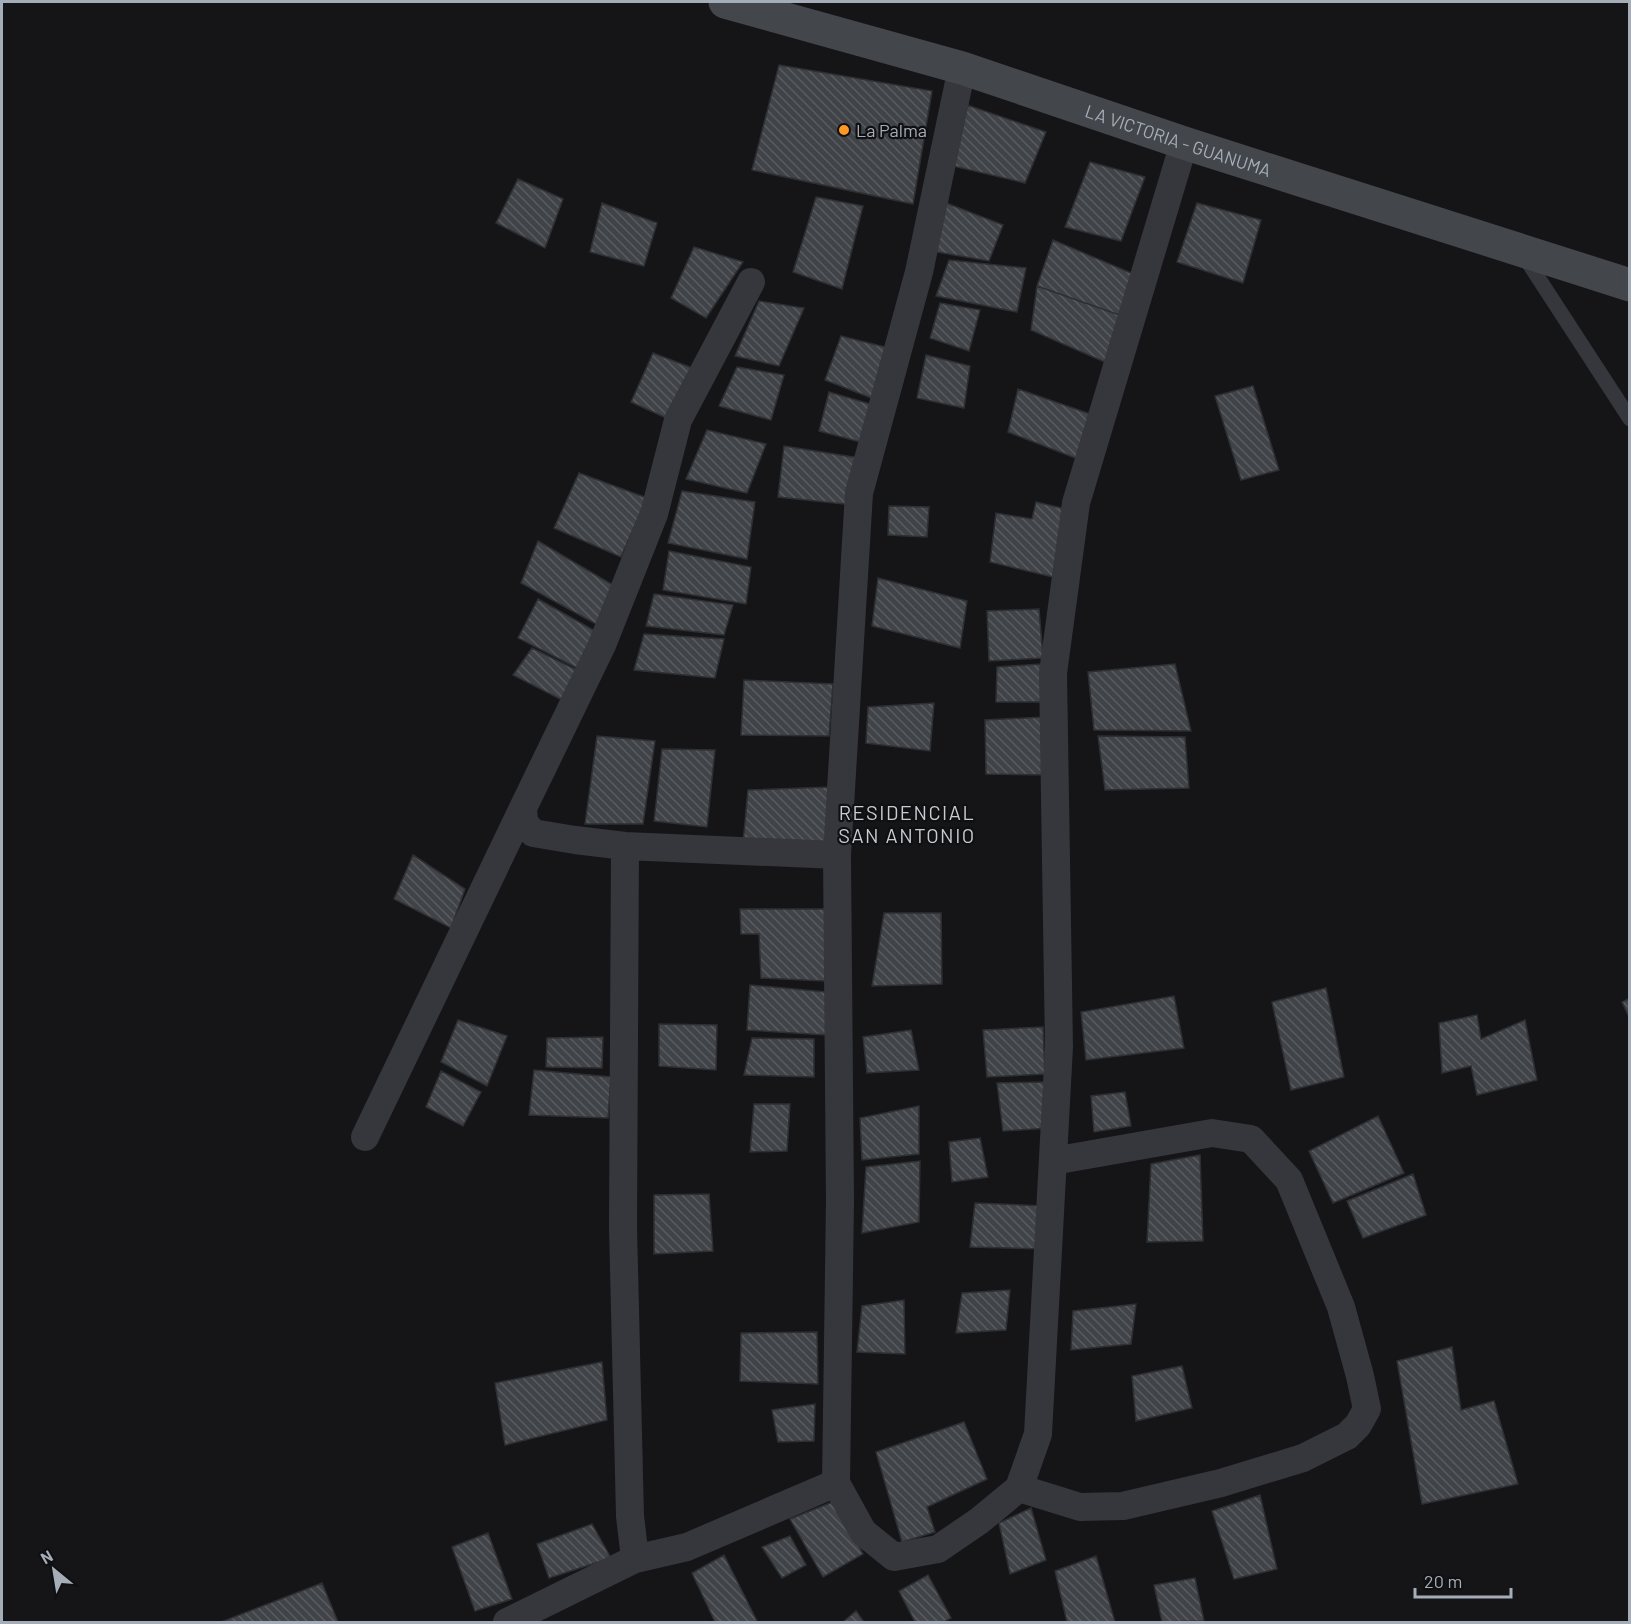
<svg xmlns="http://www.w3.org/2000/svg" width="1631" height="1624" font-family="Barlow,sans-serif">
<style>
.building{fill:url(#building-back-hatch);stroke:#2e2f33;stroke-width:1.5}
.lines{fill:none;stroke-linecap:round;stroke-linejoin:round}
.lane{stroke:#35373c;stroke-width:15}
.street{stroke:#35373c;stroke-width:28}
.secondary{stroke:#43474c;stroke-width:33}
.poi-dot{fill:#fe9825;stroke:#101012;stroke-width:2}
.labels{text-anchor:middle;dominant-baseline:central;stroke-width:4.5;stroke-linejoin:round;paint-order:stroke}
.poi-label{font-size:18px;fill:#a5aeb8;stroke:#101012;text-anchor:start}
.street-label{font-size:18px;fill:#a5aeb8;stroke:#101012}
.neighbourhood-label{font-size:20px;letter-spacing:1.5px;fill:#c7ccd3;stroke:#101012}
</style>
<defs>
<pattern id="building-back-hatch" width="6" height="6" patternUnits="userSpaceOnUse" patternTransform="scale(1.5)"><rect width="6" height="6" fill="#404347"/><path d="M-1 5l2 2M0 0l6 6M5-1l2 2" fill="none" stroke="#595c5f"/></pattern>
</defs>
<rect width="100%" height="100%" fill="#151517"/>
<path class="building" d="M779,65l153,26 -19,113 -161,-34z
M967,105l79,27 -21,51 -72,-17z
M1090,162l55,15 -24,64 -56,-14z
M518,179l45,20 -18,49 -49,-25z
M816,197l47,9 -21,83 -49,-17z
M941,201l62,24 -14,36 -58,-10z
M602,203l55,20 -13,43 -54,-14z
M1197,203l64,17 -18,63 -66,-21z
M1053,240l85,36 -10,42 -91,-32z
M694,247l49,15 -37,56 -35,-20z
M949,260l77,8 -9,44 -81,-16z
M1037,286l91,32 -21,45 -76,-33z
M759,301l45,7 -25,58 -44,-10z
M940,303l40,7 -11,41 -39,-13z
M841,336l52,13 -14,52 -54,-21z
M653,353l47,18 -27,50 -42,-19z
M926,355l44,11 -6,42 -47,-10z
M737,367l47,8 -13,45 -52,-14z
M1253,386l26,84 -38,10 -26,-84z
M1018,389l78,27 -13,45 -75,-29z
M829,392l48,14 -9,38 -49,-13z
M707,430l59,14 -19,49 -61,-14z
M784,446l75,12 -6,47 -75,-8z
M579,473l68,25 -26,59 -67,-29z
M682,491l73,11 -8,57 -79,-16z
M1036,502l30,7 -13,68 -63,-15 6,-49 36,6z
M889,506l40,1 -2,30 -39,-2z
M538,541l80,47 -22,36 -75,-41z
M669,551l82,16 -5,37 -83,-14z
M878,578l89,23 -7,47 -88,-22z
M654,594l79,11 -9,30 -78,-9z
M538,599l59,33 -20,36 -59,-30z
M1039,609l4,49 -54,3 -2,-50z
M644,634l80,5 -9,39 -81,-8z
M532,648l49,24 -17,29 -51,-26z
M1041,664l2,38h-47l1,-35z
M1175,664l16,67 -97,-1 -6,-58z
M744,680l89,4 -4,52 -88,-1z
M934,703l-4,48 -64,-8 2,-36z
M1045,717l4,58 -63,-1 -1,-54z
M597,736l58,5 -12,83h-58z
M1098,736l87,1 4,51 -84,2z
M662,749l53,1 -8,77 -53,-6z
M830,787l-5,57 -82,-1 5,-53z
M413,855l52,34 -14,39 -57,-29z
M740,909h86l-1,72 -64,-3 -2,-44h-18z
M884,913h57l1,71 -70,2z
M750,985l76,7v43l-79,-5z
M1326,988l18,89 -53,13 -19,-88z
M1174,996l10,52 -98,12 -5,-48z
M1630,998v21l-8,-17z
M1477,1015l4,24 44,-19 12,60 -60,15 -6,-29 -29,7 -3,-50z
M458,1020l49,16 -20,50 -46,-24z
M659,1024l58,1 -1,45 -57,-4z
M1043,1027l2,47 -58,3 -4,-47z
M911,1030l8,40 -52,3 -4,-36z
M603,1037l-1,31 -56,-1 1,-29z
M752,1038l62,1v38l-70,-2z
M534,1070l77,7 -3,41 -79,-3z
M441,1071l40,21 -18,34 -37,-19z
M1047,1082l2,46 -46,3 -6,-48z
M1125,1092l6,34 -37,6 -3,-36z
M754,1104h36l-3,47 -37,1z
M919,1106v48l-57,6 -2,-42z
M1378,1116l26,57 -71,30 -24,-52z
M980,1138l8,39 -36,5 -3,-40z
M1200,1155l3,86 -56,1 4,-78z
M920,1161l-1,61 -57,11 4,-66z
M1413,1174l13,41 -63,23 -16,-37z
M709,1194l4,57 -59,3v-59z
M975,1203l69,3 -1,43 -73,-2z
M1010,1290l-4,40 -50,3 6,-40z
M904,1300l1,54 -48,-2 5,-46z
M1136,1304l-5,40 -60,6 2,-39z
M817,1332l1,52 -78,-3 1,-48z
M1452,1347l9,63 33,-9 24,83 -96,20 -25,-143z
M602,1362l5,58 -102,25 -10,-62z
M1182,1366l10,42 -56,13 -4,-45z
M815,1404l-1,37 -36,1 -6,-32z
M964,1422l23,57 -60,28 8,25 -33,10 -26,-90z
M1260,1495l17,74 -43,10 -22,-68z
M835,1501l28,53 -40,23 -33,-58z
M1031,1508l15,52 -36,14 -11,-51z
M592,1524l19,34 -62,20 -12,-34z
M488,1533l24,66 -37,12 -23,-64z
M790,1536l16,29 -24,13 -20,-31z
M724,1555l33,66 -4,1h-38l-23,-49z
M1096,1556l19,66h-48l-12,-51z
M928,1575l23,43 -7,4h-29l-16,-31z
M1195,1578l9,43 -42,1 -8,-37z
M322,1583l16,39h-117z
M856,1611l8,11h-21z"/>
<g class="lines">
<path class="lane" d="M1524,256l106,163"/>
<path class="street" d="M962,68l-43,204 -60,221 -22,362 3,346 -4,282 27,49 31,25 44,-8 41,-28 40,-33 19,-54 21,-387 -6,-374 23,-170 108,-360
M751,282l-73,138 -24,94 -52,131 -79,163 1,14 9,11 42,7 50,6 212,9
M625,846l-2,381 7,289 5,43 52,-12 149,-64
M365,1137l158,-329
M1019,1488l61,19 43,-1 98,-23 82,-25 44,-22 11,-11 9,-16 -7,-33 -19,-69 -52,-127 -38,-41 -39,-6 -159,28
M507,1622l128,-63"/>
<path class="secondary" id="s1" d="M725,2l237,66 222,75 446,142"/>
</g>
<circle class="poi-dot" cx="844" cy="130" r="6"/>
<g class="labels">
<g class="poi-label">
<text x="856" y="130">La Palma</text>
</g>
<g class="street-label">
<text stroke="none"><textPath href="#s1" startOffset="474">LA VICTORIA - GUANUMA</textPath></text>
</g>
<g class="neighbourhood-label">
<text x="907" y="812">RESIDENCIAL<tspan x="907" dy="23">SAN ANTONIO</tspan></text>
</g>
</g>
<rect width="1631" height="1624" fill="none" stroke="#a5aeb8" stroke-width="6"/>
<g transform="translate(54 1570) rotate(330)" stroke="#101012" stroke-width="4.5" paint-order="stroke">
<path d="M0-4.5L10 22L0 15L-10 22Z" fill="#a5aeb8"/>
<text y="-9" font-size="16" font-weight="bold" text-anchor="middle" fill="#a5aeb8">N</text>
</g>
<path d="M1415 1588v9h96v-9" fill="none" stroke="#a5aeb8" stroke-width="3"/>
<text x="1424" y="1588" font-size="18" fill="#a5aeb8" stroke="#101012" stroke-width="4.5" paint-order="stroke">20 m</text>
</svg>
